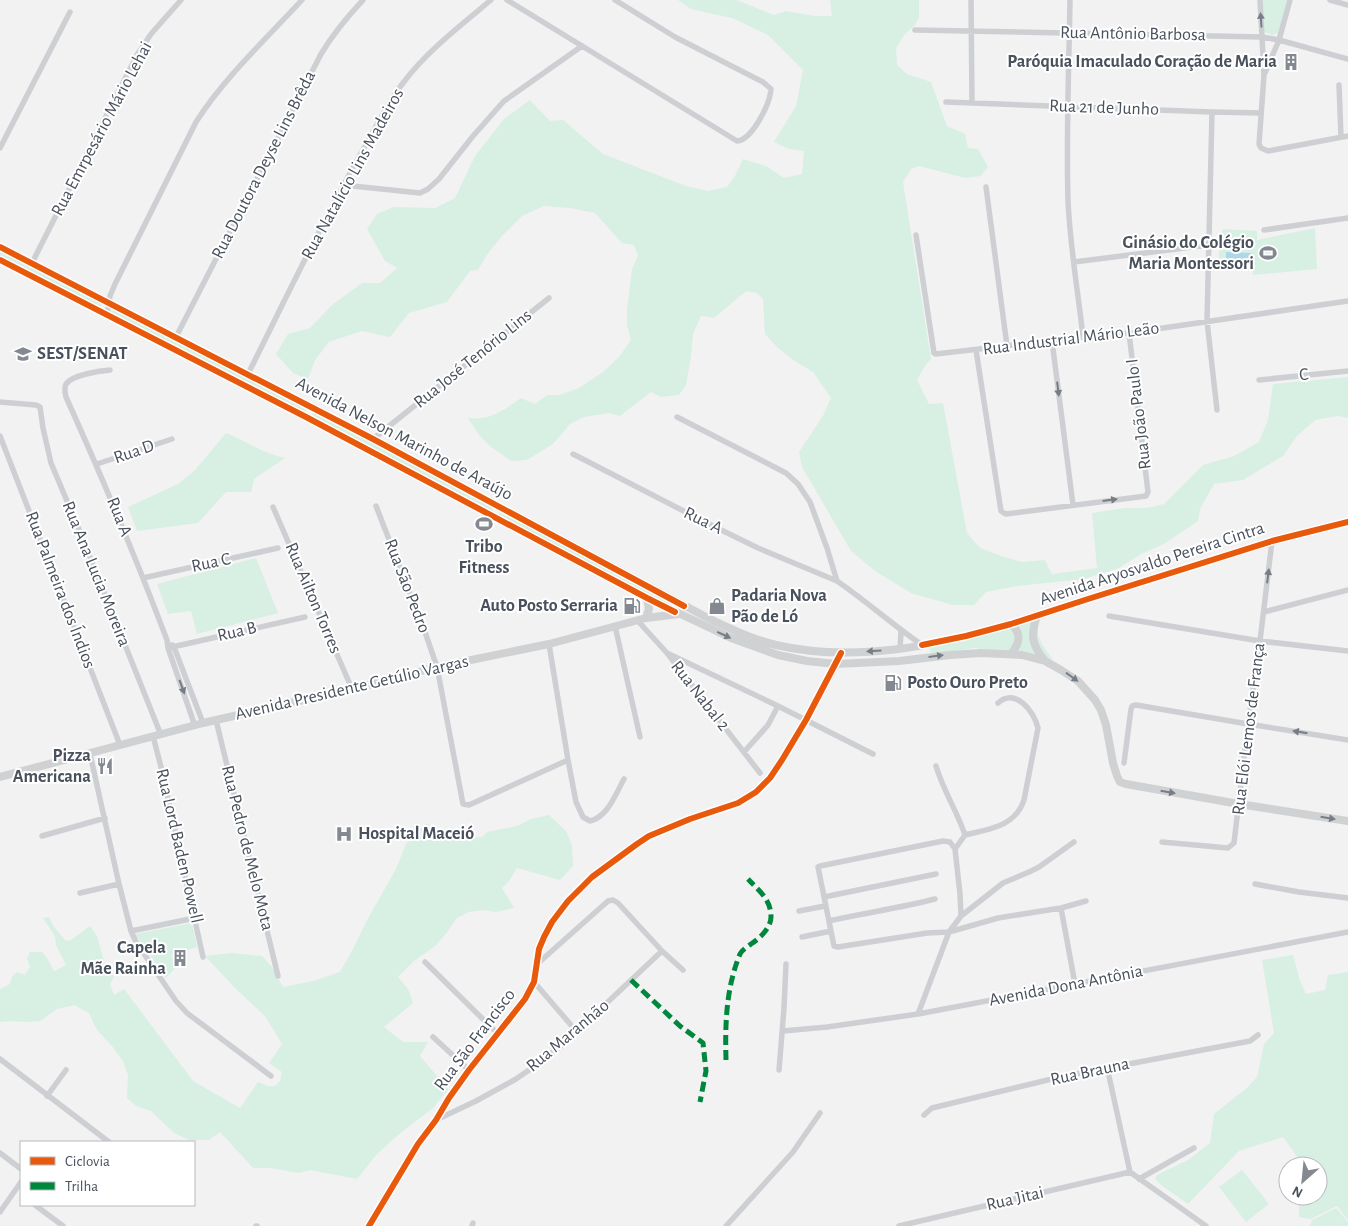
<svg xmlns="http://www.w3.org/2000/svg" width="1348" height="1226" font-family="'Alegreya Sans',sans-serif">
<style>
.green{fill:#d8efe4}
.water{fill:#afd7ea}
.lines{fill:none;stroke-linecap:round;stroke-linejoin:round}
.street{stroke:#cdcfd2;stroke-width:5.5}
.secondary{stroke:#cfd1d3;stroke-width:8}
.quiet{stroke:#00873e;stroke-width:5;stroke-dasharray:10 5;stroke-linecap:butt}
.cycleway-casing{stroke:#fff;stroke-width:9}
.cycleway{stroke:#e8590c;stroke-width:6}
.oneway{fill:#777d86}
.oneway2{fill:#787e86}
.labels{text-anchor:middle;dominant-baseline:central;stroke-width:4;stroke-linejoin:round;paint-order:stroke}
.street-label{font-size:18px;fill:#49515d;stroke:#fff}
.poi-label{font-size:18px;font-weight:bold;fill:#49515d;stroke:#fff;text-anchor:end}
</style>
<rect width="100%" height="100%" fill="#f2f2f2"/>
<path class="green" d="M678,0h59l37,15 12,-4 29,5h17l-2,-16h89v18l-5,8 -9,8 -9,14 1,17 10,9 24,8 16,44 18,8 3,14 10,1 10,18 -7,9 -16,2 -46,-12 -8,3 -8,13 28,177 -6,7 -8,14 12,24 14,-1 24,130 13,15 21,8 21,6 23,-2 7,14 45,-6 -5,-55 34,-5h21l17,-4 39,-39 31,-9 25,-14 9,-22 5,-36 75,-7v41l-10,-2 -23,4 -18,16 -14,20 -40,24 -29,4 -14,25 -2,12 -34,23 -23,10 -22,14 -35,11 -67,7 -31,6 -12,13h-21l-42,-12 -36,-22 -24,-20 -49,-84 -3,-15 24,-36 8,-18 -18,-26 -20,-12 -16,-13 -12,-13 -2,-35 -6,-6 -10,-2c-12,8 -21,18 -33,27l-13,-2 -8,18 -2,22 -5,29 -7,10 -18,2 -10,-5 -31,24 -11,-3 -25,4 -14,7 -17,20 -26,16 -16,1 -21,-15 -11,-11 -11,-17c21,3 36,-8 53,-20l14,6 12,-9h12l20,-7 24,-16 16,-15 12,-17 -4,-15v-15l5,-41 6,-13 -4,-11 -12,-2 -27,-30 -25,-5 -26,-2 -22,10 -21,21 -15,19 -8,14 -8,1 -23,31 -38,11 -19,24 -28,-6 -33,11 -14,18 -7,19 -15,-6 -17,-19 12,-20 22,-6 22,-23 30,-22h18l17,-15 -12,-7 -18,-32 10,-15 17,-7 41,1 20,-10 20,-42 29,-37 26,-19 20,21 13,-1 40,34 83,32 22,5 19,-4 8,-11 8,-17 23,7 18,12 18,-4 2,-23 -15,-2 -15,-7 22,-36 7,-36 -35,-35 -36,-17 -41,-9z
M1262,0h25l-8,33 -7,2 -8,-3z
M1315,228l2,41 -64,6 -1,-7 -33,-2v-26l4,-11 34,2v9z
M0,250l103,53 -1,3h-4l-98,-48z
M112,309l195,100 -2,3h-3l-191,-98v-3z
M316,411l176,96 1,2 -1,3 -178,-95 -2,-3 1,-2z
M226,433c20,8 38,21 59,25l-31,21 -3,13h-25l-28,31 -61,8 -9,-24 50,-23 17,-14z
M500,512l3,1 168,88 -3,5 -170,-90z
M256,558l22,55 -81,21 -6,-23 -23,3 -11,-30z
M1046,615c-3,2 -7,6 -8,9 -4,12 9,27 15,36l-78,-12 -39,6 -6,-2v-4l2,-3z
M549,815l17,16 6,14 1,21 -13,14 -43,-12 -8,13 -7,7 12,20 -18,4 -13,-2 -14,2 -12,6 -12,17 -11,12 -20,14 -16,16 10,12 5,14 -29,24 19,15h25l-8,14 28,33 -15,19 -35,27 -22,20 -19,24 -47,-9 -11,3 -29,-5h-17l-33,-36 -11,8h-20l-15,-7 -23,-22 -15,-5 -9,-8 1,-23 -5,-14 -11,-15 -15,-16 -8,-17 -15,-8 -17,4 -17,12 -15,1 -14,-1 -11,1v-33l10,-5 2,-7 5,-5 8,3 5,-8 -3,-9 3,-6h12l5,6 7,13 12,-6 -10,-20 -1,-9 -12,-18 6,-1 5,10 12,14 5,-1 19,-14 7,10 8,29 9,12 -4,7 4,11 10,-6 69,92 47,27 18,-26 10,4h7l5,-5 2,-9 -13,-9 13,-19 -17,-28 -28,-26 -32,-34 26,-3 31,3 10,11 11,20 30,-6 27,-9 13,-23 14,-29 29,-51 10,-25 21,-21 12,10 17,7 26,-3 5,-5 30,-6 14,-7z
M192,923l5,24 -26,8 7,10 -12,13 -31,-44z
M1293,955l7,26 6,13 19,-4 3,-15 20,-3v248l-11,-14 -26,13 -12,-2v-21h19v-30h-17v-4l-18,-25 -44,14 -51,53 -27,-19 -6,-6 2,-4 31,-15 22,-17 4,-29 34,-27 9,-10 7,-33 10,-11 -12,-73z
M1242,1170l27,34 -23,18 -27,-35z
M1336,1208l12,14v4h-38l2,-6z"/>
<path class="water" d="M1226,252l25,1v12h-25z"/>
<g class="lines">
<path class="street" d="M507,0l230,141c15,-1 33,-37 34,-52l-8,-7 -88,-45 -60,-37
M971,0l1,102
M1070,0c-1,67 -4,134 -2,201 2,45 10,91 15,136
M1260,0l4,75 -5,69 2,4 7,3 80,-15
M1330,0l18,5
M915,30l347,7 17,3 69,19
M1265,73l14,-33 11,-40
M1339,85l2,52
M946,102l266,10 49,1
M1212,112l-5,209 10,89
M0,148l70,-136
M343,185l77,8 8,-4 11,-10 34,-43 31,-35 78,-55
M986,187l21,159
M1264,230l84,-12
M916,235l18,118 2,1 147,-17 46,-4 219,-32
M1074,262l134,-17
M32,263l105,-208 14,-21 30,-34
M107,315l3,-19 5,-12 81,-162c28,-44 70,-83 106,-122
M176,337l145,-283c12,-20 26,-37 42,-54
M1052,341l21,164
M976,350l25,161 3,2 2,1 140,-18 2,-4 -19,-159
M110,370c-11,1 -38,5 -44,14 -2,4 -1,9 0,13 36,80 70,161 101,243l1,8 27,78
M248,374c37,-74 72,-148 112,-219 14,-24 26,-50 43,-72 23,-31 58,-58 88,-83
M1259,380l89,-9
M0,402l36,3 4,2 3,21 8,35 27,64 83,208
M677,417l109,56 12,11 12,18 17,46 10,33c29,20 56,44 85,64
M0,436l120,309
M373,439l176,-141
M573,454l132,68 53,26 79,33
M97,464l75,-25
M376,506l49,126 12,35 26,137 6,1 99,-45
M273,507l79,182
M143,578l135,-30
M1264,612l84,-22
M1109,616l151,25 88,10
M637,620l30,33 93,120
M615,626l25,111
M549,644l19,116 8,42 7,15 7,4c18,-4 26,-28 34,-42
M172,645l2,2 29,76
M168,648l137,-31
M900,649l1,-18
M667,653l111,53 95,48
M216,720l62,256
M153,736l8,31 42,190
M744,752l24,-27 10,-19
M90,754l29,130 12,47 5,11 40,59 11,12 84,63
M1124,763l7,-54 1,-3 4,-1 112,19 100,16
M965,835c24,-6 50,-8 59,-35l14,-72c-4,-17 -23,-41 -40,-25
M42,836l63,-18
M1162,842l66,6 6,-5 14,-119 12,-83 12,-100
M955,849l-5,-7 -7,-1 -123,25 -2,1 16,79 4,1 89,-14 22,-1 49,-14 63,-10 25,-7
M1255,884l44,8 49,6
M80,893l39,-9
M824,897l112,-23
M1061,908l14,76
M799,911l26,-5
M961,916l42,-33 26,-11 10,-5 35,-25
M829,921c35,-8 71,-13 106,-22
M131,931l64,-13
M802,937l29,-6
M425,962l73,72
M536,965l72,-64 5,-1 5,3 44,48 21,19
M534,982l43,50
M918,1014l31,-82 12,-16 -1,-22 -5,-45 10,-14c-8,-24 -22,-45 -29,-69
M783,1031l44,-4 91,-13 430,-82
M433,1037l36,33
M0,1059l109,83
M1107,1067l23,105 76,54
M779,1070l5,-62 2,-44
M47,1096l19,-26
M924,1115l8,-7 128,-31 190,-36 8,-6
M436,1120l40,-19 40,-22 16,-11 29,-22 101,-95
M0,1153l21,16
M1139,1179l55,-31
M35,1205l28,21
M0,1212l21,-30
M256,1226h1
M472,1226l1,-3
M726,1226l67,-74 27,-39
M899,1226l231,-54"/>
<path class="secondary" d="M0,247l373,192 333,178c23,11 45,22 70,28 78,18 160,1 235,-21 29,-8 57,-19 86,-28 58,-18 116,-37 174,-54 25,-8 51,-13 77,-20
M0,260l306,157 341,181 84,40 47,17 29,6 29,3 63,-3 51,-6 31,-2 41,2 23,6 16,9 17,11 17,19 6,10 5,15 7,38 4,13 3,6 6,2 113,20 109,17
M1037,616c-7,20 -5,29 8,45
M646,618l3,-9 -2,-11
M1011,624c11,10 9,19 0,30
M0,777l203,-54 174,-40 60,-16 112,-23 97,-26 33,-4
M369,1226l49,-82 18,-24 13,-22 20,-28 56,-71 9,-17 5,-33 5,-12 8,-15 16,-21 24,-24 45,-33 12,-8 41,-17 48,-16 18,-11 14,-14 12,-18 24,-40 31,-58"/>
<path class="quiet" d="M631,980l49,46 23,17 3,28 -6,31
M726,1060c-1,-36 0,-72 14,-106 2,-4 7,-7 11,-10 8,-5 20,-16 20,-27 0,-18 -12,-26 -23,-38"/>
<g class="cycleway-casing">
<path id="cycleway" d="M0,247l373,192 311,167
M0,260l306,157 341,181 28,14
M922,645l44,-9 45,-12 77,-25 184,-58 76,-19
M369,1226l49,-82 18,-24 13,-22 20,-28 56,-71 9,-17 5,-33 5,-12 8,-15 16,-21 24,-24 45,-33 12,-8 41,-17 48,-16 18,-11 14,-14 12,-18 24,-40 35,-67"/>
</g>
<use href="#cycleway" class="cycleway"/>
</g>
<defs><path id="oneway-solid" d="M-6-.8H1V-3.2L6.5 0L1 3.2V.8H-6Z" transform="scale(1.25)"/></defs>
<g class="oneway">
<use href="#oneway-solid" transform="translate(1261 20) rotate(-94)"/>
<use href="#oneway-solid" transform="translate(1058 389) rotate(83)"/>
<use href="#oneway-solid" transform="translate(1110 500) rotate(-7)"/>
<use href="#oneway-solid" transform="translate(1268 576) rotate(-83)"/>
<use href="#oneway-solid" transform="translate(182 687) rotate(70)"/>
<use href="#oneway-solid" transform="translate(1300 732) rotate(-171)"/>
</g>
<g class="oneway2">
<use href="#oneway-solid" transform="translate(724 635) rotate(25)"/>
<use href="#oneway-solid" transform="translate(874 651) rotate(176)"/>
<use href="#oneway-solid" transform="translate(936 656) rotate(-7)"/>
<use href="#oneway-solid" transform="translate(1072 677) rotate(36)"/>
<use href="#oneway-solid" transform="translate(1168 792) rotate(10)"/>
<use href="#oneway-solid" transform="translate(1328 818) rotate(9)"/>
</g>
<defs>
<g id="building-bare" transform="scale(1.35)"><path d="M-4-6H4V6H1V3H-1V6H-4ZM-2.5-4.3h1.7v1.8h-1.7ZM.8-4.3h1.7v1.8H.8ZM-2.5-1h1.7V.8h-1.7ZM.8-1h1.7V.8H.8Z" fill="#848991" stroke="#fff" stroke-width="2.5" paint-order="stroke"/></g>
<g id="stadium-bare" transform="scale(1.35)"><path d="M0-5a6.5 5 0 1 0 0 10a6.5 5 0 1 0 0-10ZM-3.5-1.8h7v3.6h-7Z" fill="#848991" stroke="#fff" stroke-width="2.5" paint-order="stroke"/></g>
<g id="university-bare" transform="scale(1.35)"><path d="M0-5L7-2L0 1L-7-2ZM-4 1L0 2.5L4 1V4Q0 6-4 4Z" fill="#848991" stroke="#fff" stroke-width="2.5" paint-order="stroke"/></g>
<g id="fuel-bare" transform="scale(1.35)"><path d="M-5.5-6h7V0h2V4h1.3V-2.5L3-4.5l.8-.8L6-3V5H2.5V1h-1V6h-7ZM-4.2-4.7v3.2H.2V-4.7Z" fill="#848991" stroke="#fff" stroke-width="2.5" paint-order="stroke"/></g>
<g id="shop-bare" transform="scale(1.35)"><path d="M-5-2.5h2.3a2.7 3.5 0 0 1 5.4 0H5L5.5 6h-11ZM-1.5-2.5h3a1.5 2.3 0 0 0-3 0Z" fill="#848991" stroke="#fff" stroke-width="2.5" paint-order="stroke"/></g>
<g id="restaurant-bare" transform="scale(1.35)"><path d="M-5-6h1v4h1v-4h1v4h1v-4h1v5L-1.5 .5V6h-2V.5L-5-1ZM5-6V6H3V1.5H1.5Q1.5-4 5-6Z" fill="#848991" stroke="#fff" stroke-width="2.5" paint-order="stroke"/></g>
<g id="hospital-bare" transform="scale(1.35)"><path d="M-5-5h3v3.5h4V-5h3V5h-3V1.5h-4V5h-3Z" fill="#848991" stroke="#fff" stroke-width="2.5" paint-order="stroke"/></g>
</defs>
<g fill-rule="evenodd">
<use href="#building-bare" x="1291" y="62"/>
<use href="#stadium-bare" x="1268" y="253"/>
<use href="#university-bare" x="23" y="354"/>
<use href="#stadium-bare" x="484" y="524"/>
<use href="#fuel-bare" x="632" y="606"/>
<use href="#shop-bare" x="717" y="606"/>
<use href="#fuel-bare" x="893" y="683"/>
<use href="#restaurant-bare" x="105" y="766"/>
<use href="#hospital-bare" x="344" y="834"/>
<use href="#building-bare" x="180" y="958"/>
</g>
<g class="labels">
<g class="street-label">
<text transform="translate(1133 34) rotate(1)">Rua Antônio Barbosa</text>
<text transform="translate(1104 108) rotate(2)">Rua 21 de Junho</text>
<text transform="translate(102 129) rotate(-62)">Rua Emrpesário Mário Lehai</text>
<text transform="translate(264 165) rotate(-63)">Rua Doutora Deyse Lins Brêda</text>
<text transform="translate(353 174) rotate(-61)">Rua Natalício Lins Madeiros</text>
<text transform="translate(1071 339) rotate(-7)">Rua Industrial Mário Leão</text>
<text transform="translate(473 359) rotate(-39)">Rua José Tenório Lins</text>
<text transform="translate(1304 375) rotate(-6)">C</text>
<text transform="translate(1139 414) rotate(-97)">Rua João Paulo I</text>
<text transform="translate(404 439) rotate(28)">Avenida Nelson Marinho de Araújo</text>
<text transform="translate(134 452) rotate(-19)">Rua D</text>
<text transform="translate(119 517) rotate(68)">Rua A</text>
<text transform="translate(703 521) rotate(26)">Rua A</text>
<text transform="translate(211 563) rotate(-12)">Rua C</text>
<text transform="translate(1152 564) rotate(-18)">Avenida Aryosvaldo Pereira Cintra</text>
<text transform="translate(96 574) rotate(68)">Rua Ana Lucia Moreira</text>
<text transform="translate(407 586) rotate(69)">Rua São Pedro</text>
<text transform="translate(60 590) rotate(69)">Rua Palmeira dos Índios</text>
<text transform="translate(313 598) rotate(67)">Rua Ailton Torres</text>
<text transform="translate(237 632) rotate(-13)">Rua B</text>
<text transform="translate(352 688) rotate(-13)">Avenida Presidente Getúlio Vargas</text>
<text transform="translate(700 696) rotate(52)">Rua Nabal 2</text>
<text transform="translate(1249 729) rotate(-83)">Rua Elói Lemos de França</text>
<text transform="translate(179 846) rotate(77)">Rua Lord Baden Powell</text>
<text transform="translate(247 848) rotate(76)">Rua Pedro de Melo Mota</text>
<text transform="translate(1066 986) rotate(-11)">Avenida Dona Antônia</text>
<text transform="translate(568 1036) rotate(-40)">Rua Maranhão</text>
<text transform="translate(475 1040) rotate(-53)">Rua São Francisco</text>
<text transform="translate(1090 1072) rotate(-12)">Rua Brauna</text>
<text transform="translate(1015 1199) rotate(-13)">Rua Jitai</text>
</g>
<g class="poi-label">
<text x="1277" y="62">Paróquia Imaculado Coração de Maria</text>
<text x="1254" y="243">Ginásio do Colégio<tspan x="1254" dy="21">Maria Montessori</tspan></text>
<text x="37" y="354" text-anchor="start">SEST/SENAT</text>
<text x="484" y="547" text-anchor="middle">Tribo<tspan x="484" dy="21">Fitness</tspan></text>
<text x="731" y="596" text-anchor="start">Padaria Nova<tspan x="731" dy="21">Pão de Ló</tspan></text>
<text x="618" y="606">Auto Posto Serraria</text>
<text x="907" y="683" text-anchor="start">Posto Ouro Preto</text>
<text x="91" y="756">Pizza<tspan x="91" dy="21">Americana</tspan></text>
<text x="358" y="834" text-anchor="start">Hospital Maceió</text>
<text x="166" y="948">Capela<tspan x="166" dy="21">Mãe Rainha</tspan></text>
</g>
</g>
<rect x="20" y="1141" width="175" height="65" fill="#ffffff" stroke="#b6b9be"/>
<rect x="30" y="1157" width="25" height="8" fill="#e8590c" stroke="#b6b9be"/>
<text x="65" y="1166" font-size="15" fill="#49515d">Ciclovia</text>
<rect x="30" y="1182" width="25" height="8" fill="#00873e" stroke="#b6b9be"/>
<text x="65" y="1191" font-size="15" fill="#49515d">Trilha</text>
<g transform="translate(1303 1181) rotate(207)"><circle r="24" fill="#ffffff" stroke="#b6b9be"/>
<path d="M0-4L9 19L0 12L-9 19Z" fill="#848991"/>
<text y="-8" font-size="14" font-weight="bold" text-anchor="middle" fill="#49515d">N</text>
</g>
</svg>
